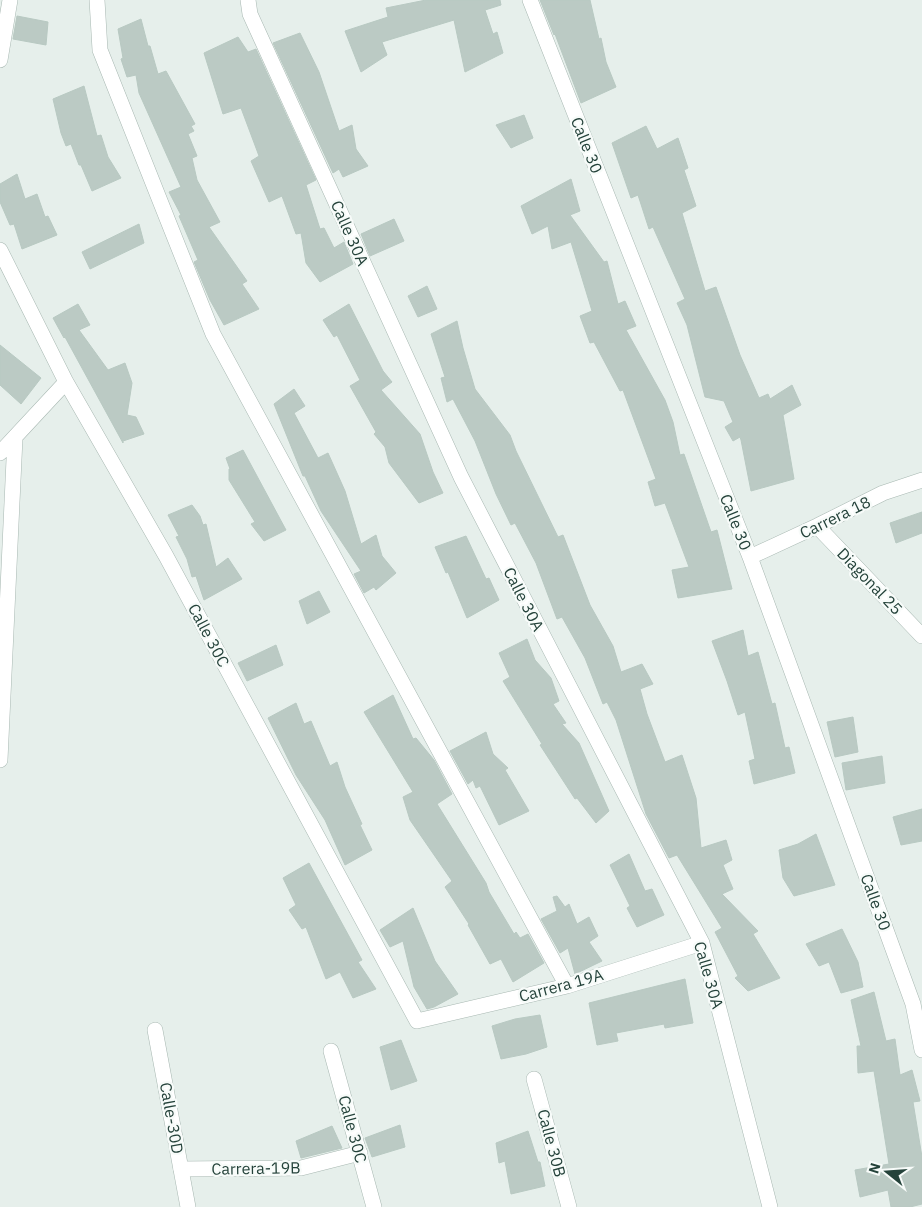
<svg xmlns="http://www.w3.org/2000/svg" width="922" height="1207" font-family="'IBM Plex Sans',sans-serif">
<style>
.building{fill:#bbcac4;stroke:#b8c9c2}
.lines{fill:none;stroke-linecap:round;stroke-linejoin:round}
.pedestrian-casing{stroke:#a8b8b2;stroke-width:16}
.minor-casing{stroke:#a8b8b2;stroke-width:16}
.pedestrian{stroke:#fff;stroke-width:15}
.minor{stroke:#fff;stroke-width:15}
.labels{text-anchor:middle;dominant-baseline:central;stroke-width:4.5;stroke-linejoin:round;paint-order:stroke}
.street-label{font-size:16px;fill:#24423a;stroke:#f7fbf9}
</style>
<rect width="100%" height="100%" fill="#e6efeb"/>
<path class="building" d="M426,0h74l1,5 -16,5 8,24 4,-2 6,21 -38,19 -11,-52 -72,22 5,13 -26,17 -16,-41 43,-14 -2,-9z
M540,0h50l9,39 2,-1 5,24 10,25 -35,16 -26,-69 -1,1z
M17,16l31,6 -2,23 -33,-6z
M141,19l7,27h2l8,28 8,-3 29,53 -4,2 3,5 -6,3 9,22 -5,2 5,22 23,42 -11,5 38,54 -5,3 17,25 -35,16 -14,-25 -16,-38 4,-2 -19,-44 2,-1 -12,-23 12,-5 -42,-94 -3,-18 -9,2 -6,-18 2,-1 -5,-29z
M300,33l19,39 20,59 13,-6 4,24 12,17 -25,11 -4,-8 -6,4 -60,-130z
M238,37l10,15 8,-3 60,131 -10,5 14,44 4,-1 10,20 10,-6 9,22 -33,18 -14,-19 -5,-30 -5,1 -14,-38 -13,6 -18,-41 8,-5 -18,-48 -18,6 -19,-61z
M84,86l13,50 4,-1 7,22 13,21 -29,13 -11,-26h-2l-8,-21 -5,2 -5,-13 -8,-34z
M524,115l9,23 -22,10 -15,-23z
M646,126l11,23 21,-11 10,30 -4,2 12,36 -14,7 23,78 11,-4 24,68 19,43 9,-4 2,5 22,-14 9,20 -18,10 11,64 -43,12 -10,-51 -1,-3 -7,4 -8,-14 8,-5 -9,-21 -19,-4 -18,-72 -10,-22 8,-4 -32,-72 -4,2 -11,-34 -7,3 -19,-55z
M17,174l8,25 12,-5 8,23 3,-1 9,19 -35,14 -8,-25 -4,1 -10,-23v-18z
M571,179l9,32 -10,4 34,47 3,-1 11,43 7,-3 11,25 -10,4 39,70 8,22 7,33 4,-1 27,78 6,-2 15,59 -54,9 -6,-28 17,-3 -24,-64 -10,3 -7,-24 8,-3 -33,-89 -3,1 -26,-49 -4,1 -10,-27 12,-5 -21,-69 -19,7 -4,-23 -16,8 -11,-28z
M394,219l10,22 -34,15 -9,-22z
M139,224l5,19 -54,26 -8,-17z
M427,286l10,23 -19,8 -10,-21z
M78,304l12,21 -11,5 29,40 17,-7 7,20 -5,32 9,2 8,17 -21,7v2l-58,-106 -1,1 -11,-20z
M349,304l34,67 9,11 -11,8 39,44 13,38 10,21 -24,10 -30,-40 -4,-16 -11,-13 2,-2 -26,-46 10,-6 -23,-45 -3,2 -11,-17z
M457,321l6,27 12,41 35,46 6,16 42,86 5,-2 27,70 23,41 8,26 21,-8 11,20 -13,5 7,25 18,48 17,-7 14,43 5,50 25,-8 6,20 -9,5 10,24 -11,5 36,37 -5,3 27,44 -32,13 -13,-13 3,-2 -23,-44 7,-4 -45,-73 -8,3 -23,-44 -30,-94 -9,-18 -4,2 -18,-46 -23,-41 -5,2 -21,-56 -21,-40 -4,2 -15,-31 -21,-53 -22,-42 -6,3 -6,-24 4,-1 -14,-43z
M0,345l41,33 -20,26 -21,-19z
M294,389l11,17 -11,7 24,45 10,-5 17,38 16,53 15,-9 6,21 14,17 -20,17 -2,-3 -10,6 -10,-19 7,-3 -40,-60 -16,-35h-2l-29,-72z
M243,450l43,80 -22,11 -13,-17 4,-2 -26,-42v-11h1l-4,-11z
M192,505l8,11 3,9 3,-1 10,43 12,-9 14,21 -38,21 -8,-24 -4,1 -5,-18 -11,-22 3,-1 -11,-21z
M922,512v21l-26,10 -6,-20z
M466,536l20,43 3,-1 10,22 -32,18 -19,-46 -2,1 -11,-26z
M319,591l11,21 -23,12 -8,-23z
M743,630l5,26 10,-4 14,52 3,-1 10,45 4,-1 6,26 -41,11 -5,-23 6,-2 -10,-47 -7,3 -11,-34 -15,-40z
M527,639l8,21 16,18 8,23 -6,3 13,19 -4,1 17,19 30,68 -13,12 -19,-25 -2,1 -35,-54 2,-1 -39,-63 7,-4 -11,-24z
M276,645l7,20 -36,16 -9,-18z
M393,695l20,44 3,-1 18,22 18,34 -15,10 49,79 3,9 25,42 2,-2 4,6 8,-4 16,29 -31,19 -12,-23 -11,5 -22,-39 1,-1 -24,-37 7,-6 -42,-61 -7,-23 10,-5 -49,-80z
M296,703l8,21 7,-3 19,45 7,-4 8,25 17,37 -2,1 12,25 -27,15 -20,-45 -29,-45 -28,-57z
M853,717l5,35 -23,5 -8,-35z
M486,732l7,22 15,14 -3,2 24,41 -30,14 -19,-39 -4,2 -3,-8 -5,4 -18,-33z
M882,756l3,27 -39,7 -4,-27z
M922,809v32l-21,4 -8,-28z
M816,834l19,51 -41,11 -11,-18 -4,-28 19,-6z
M629,854l16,37 7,-2 12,26 -27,12 -10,-19 3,-2 -20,-41z
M309,863l53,97 -4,2 18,27 -23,9 -13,-26 -14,7 -20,-52 -4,2 -13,-19 7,-5 -13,-27z
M557,896l8,11 4,-3 8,20 12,-7 9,19 -9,6 13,19 -27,13 -7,-26 -8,5 -19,-34 16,-8 -4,-14z
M413,908l22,53 23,33 -24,13 -7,2 -13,-22 -11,-46 -13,6 -10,-17z
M842,929l16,33 5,25 -22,6 -12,-31 -10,4 -13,-22z
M685,979l8,44 -28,5 -1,-4 -48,9 2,8 -21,4 -8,-42z
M874,992l12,49 9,-2 5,36 12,-5 8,31 -7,1 9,55v47l-12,3h-19l-3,-17 -28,7 -5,-27 34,-6 -15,-93 -16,2 -1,-27h4l-10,-46z
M540,1015l7,32 -21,7 -25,5 -9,-33 23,-7z
M401,1040l16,41 -26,9 -11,-43z
M400,1125l5,22 -33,10 -7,-19z
M332,1126l10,22 -41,10 -5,-17z
M528,1131l10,31h2l5,24 -34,8 -6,-33 -6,2 -3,-20z"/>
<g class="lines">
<g class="pedestrian-casing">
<path id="pedestrian" d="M181,1169l120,-1 59,-15"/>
</g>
<g class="minor-casing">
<path id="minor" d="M97,0l3,50 113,284 354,652
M248,0l2,14 211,463 241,466 68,264
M530,0l220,557 163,447 9,46
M0,60l10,-60
M0,250l66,132 100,174 251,465 150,-35 135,-43
M0,453l66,-71
M817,526l105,110
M750,557l67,-31 66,-33 39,-13
M0,760l15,-322
M155,1030l33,177
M331,1051l43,156
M534,1079l35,128"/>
</g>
<use href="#pedestrian" class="pedestrian"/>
<use href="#minor" class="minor"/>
</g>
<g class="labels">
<g class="street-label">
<text transform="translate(587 145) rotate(68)">Calle 30</text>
<text transform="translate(350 233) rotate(66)">Calle 30A</text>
<text transform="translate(835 517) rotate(-26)">Carrera 18</text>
<text transform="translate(736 522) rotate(68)">Calle 30</text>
<text transform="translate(870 581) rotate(46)">Diagonal 25</text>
<text transform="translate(524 599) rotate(63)">Calle 30A</text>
<text transform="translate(209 635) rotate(62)">Calle 30C</text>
<text transform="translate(876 902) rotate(70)">Calle 30</text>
<text transform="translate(709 975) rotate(74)">Calle 30A</text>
<text transform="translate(561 985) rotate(-15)">Carrera 19A</text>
<text transform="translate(172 1118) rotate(80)">Calle-30D</text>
<text transform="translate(353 1129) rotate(75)">Calle 30C</text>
<text transform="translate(552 1143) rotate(75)">Calle 30B</text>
<text transform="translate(256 1168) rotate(-1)">Carrera-19B</text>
</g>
</g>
<g transform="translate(887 1172) rotate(287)" stroke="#f7fbf9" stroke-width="4" paint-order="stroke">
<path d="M0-4L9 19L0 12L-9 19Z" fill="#24423a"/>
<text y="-8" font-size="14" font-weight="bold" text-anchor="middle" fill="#24423a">N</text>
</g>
</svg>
